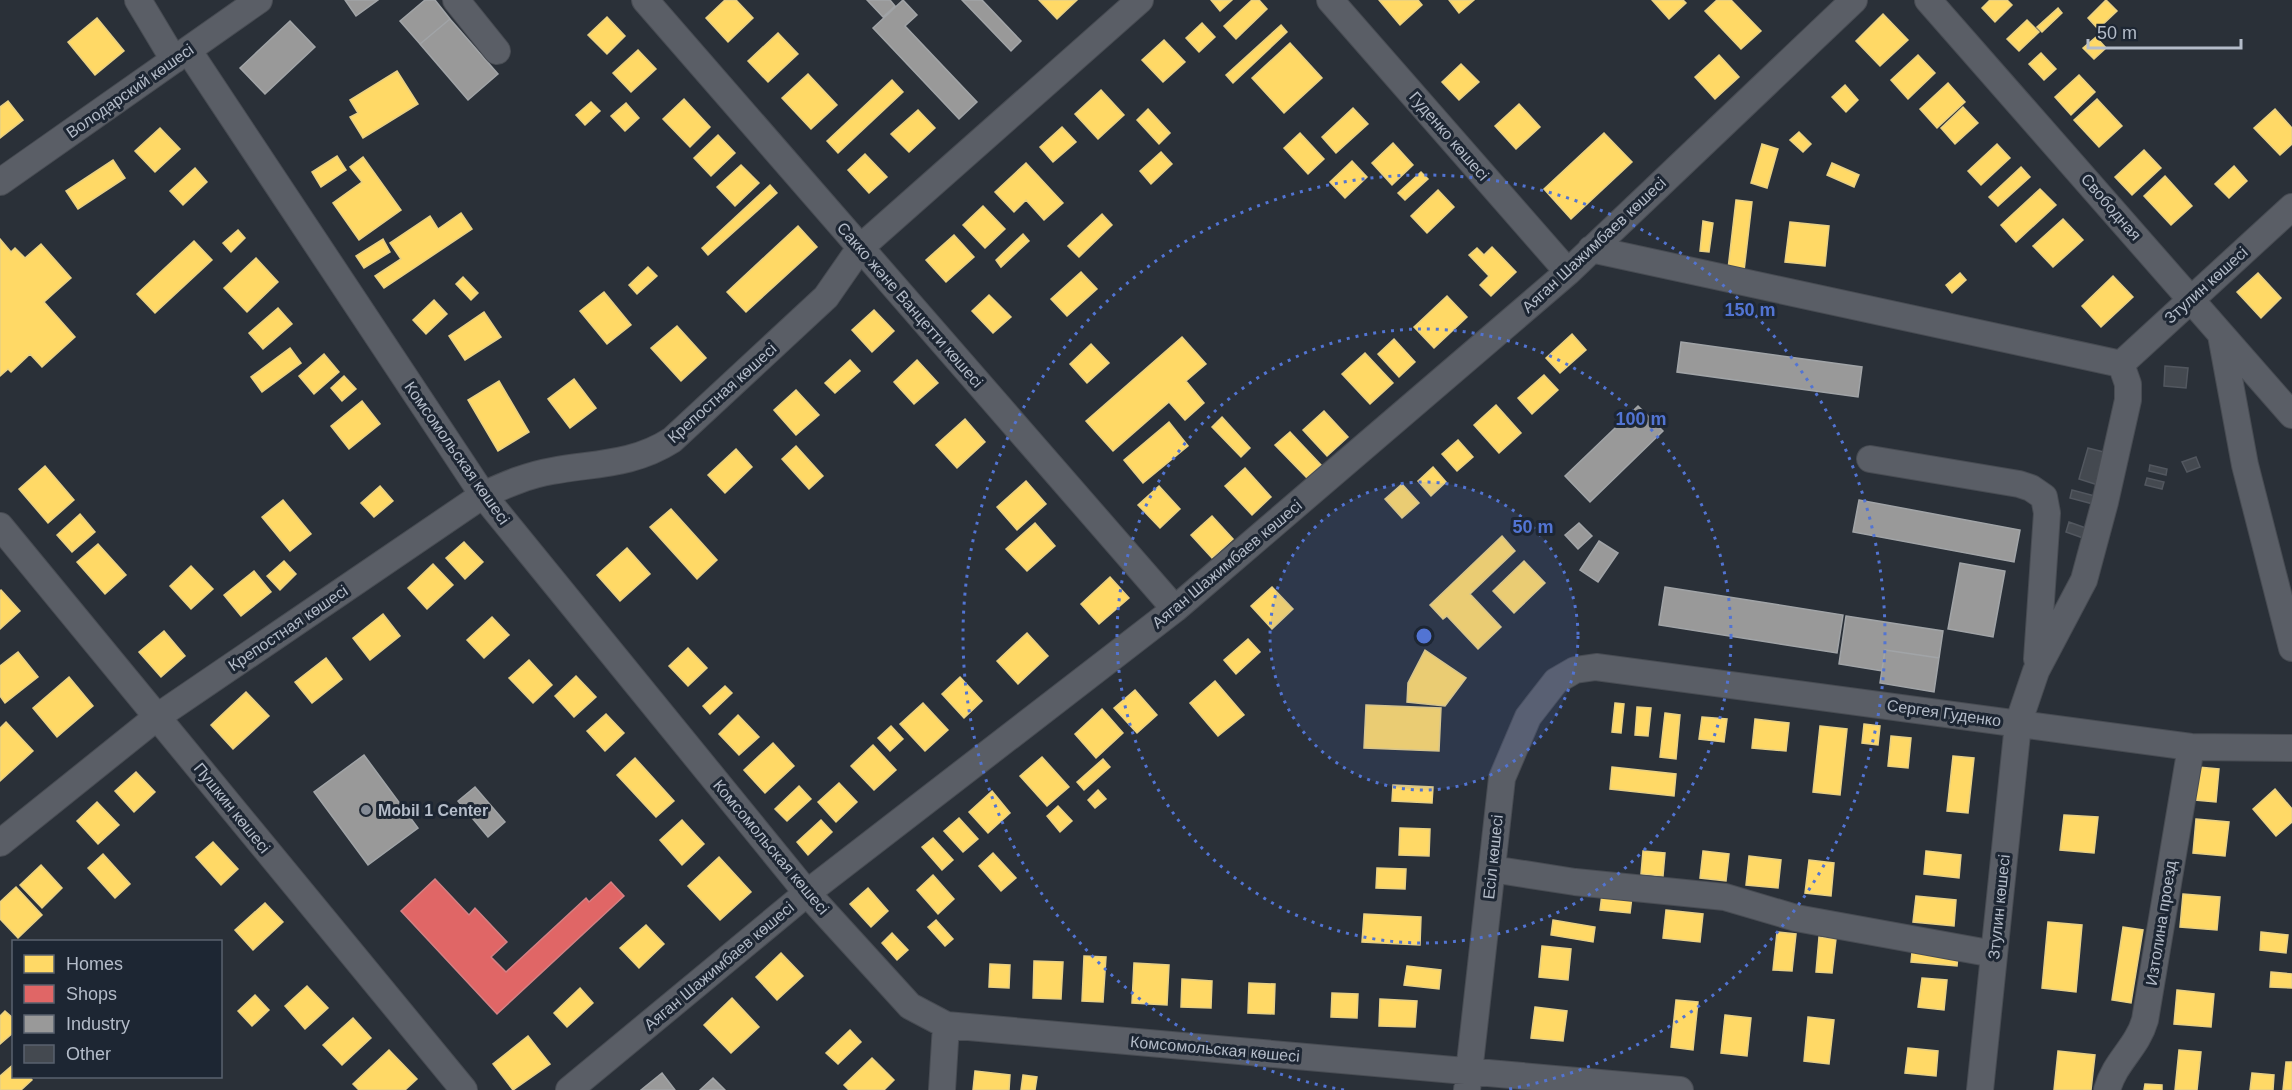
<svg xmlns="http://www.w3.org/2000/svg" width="2292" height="1090" font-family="Arial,sans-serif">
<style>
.homes{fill:#ffd966;stroke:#e8d084;stroke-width:1.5}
.shops{fill:#e06666;stroke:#d38084;stroke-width:1.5}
.industry{fill:#999;stroke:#a1a4a7;stroke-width:1.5}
.building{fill:#444950;stroke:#52575f;stroke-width:1.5}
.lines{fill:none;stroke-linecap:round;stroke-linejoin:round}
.minor-casing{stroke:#484c53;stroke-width:28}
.minor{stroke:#5a5e66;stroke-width:26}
.ring{fill:none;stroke:#5274d3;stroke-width:3;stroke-dasharray:3 6}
.poi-dot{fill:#848b96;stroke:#1d2633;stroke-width:2}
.labels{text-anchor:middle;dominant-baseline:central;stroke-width:6;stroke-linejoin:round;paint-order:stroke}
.street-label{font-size:16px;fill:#b4bcc9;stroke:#1d2633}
.poi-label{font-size:16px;font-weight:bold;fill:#b4bcc9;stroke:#1d2633;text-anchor:start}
.centre{fill:#5274d3;stroke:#1d2633;stroke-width:3}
.ring-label{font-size:18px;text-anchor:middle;font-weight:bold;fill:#5274d3;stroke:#1d2633;stroke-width:6;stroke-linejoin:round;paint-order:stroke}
</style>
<rect width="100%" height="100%" fill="#2a3038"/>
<path class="homes" d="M725,0h11l17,18 -25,24 -22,-24z
M1039,0h38l-20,19z
M1211,0h21l-12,11z
M1252,0h7l8,9 -31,30 -12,-13z
M1379,0h39l4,5 -22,20z
M1449,0h25l-15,13z
M1652,0h31l3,3 -17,16z
M1717,0h14l30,31 -20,18 -36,-38z
M1990,0h17l5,5 -17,17 -13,-14z
M2106,0l11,11 -19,18 -10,-11z
M2058,8l4,5 -20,19 -5,-5z
M1883,14l25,26 -28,26 -24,-25z
M607,17l18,19 -18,18 -19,-19z
M97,18l27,33 -29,24 -27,-33z
M2027,20l12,12 -20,19 -12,-12z
M1202,23l13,14 -16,15 -13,-14z
M1281,25l6,7 -54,51 -7,-8z
M778,33l20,21 -30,28 -20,-21z
M2096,37l10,11 -12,11 -11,-11z
M1164,40l21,22 -22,20 -21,-22z
M1290,43l32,35 -38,35 -32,-35z
M638,50l18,19 -25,23 -18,-19z
M2041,53l15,16 -12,11 -15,-16z
M1719,55l20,22 -24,22 -20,-22z
M1918,55l17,18 -27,26 -17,-19z
M1461,64l18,18 -20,18 -17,-18z
M397,71l21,33 -55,34 -13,-21 8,-4 -8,-13z
M808,74l29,31 -26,24 -29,-31z
M2079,75l16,17 -24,23 -16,-18z
M892,80l11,12 -65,61 -11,-12z
M1948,83l17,19 -28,26 -17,-19z
M1845,85l13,15 -12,12 -14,-15z
M1101,90l23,25 -26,24 -23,-25z
M684,99l26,28 -20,20 -27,-28z
M2097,99l25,27 -23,21 -25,-27z
M8,101l15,19 -23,18v-31z
M591,102l9,9 -15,14 -9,-10z
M626,103l13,15 -14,13 -14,-15z
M1519,104l21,23 -24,22 -21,-23z
M1963,107l15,16 -23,21 -14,-16z
M1353,108l15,16 -32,29 -14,-16z
M1148,109l22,24 -11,11 -22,-24z
M2275,109l17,19v16l-12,11 -26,-27z
M918,110l17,18 -26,24 -18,-18z
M1062,127l14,15 -23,20 -13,-15z
M160,128l20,21 -25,23 -20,-21z
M1799,132l12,12 -8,8 -13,-12z
M1300,133l24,26 -16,15 -24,-26z
M1604,133l28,29 -61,57 -27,-30z
M718,135l17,18 -24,23 -17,-18z
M1393,143l20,22 -21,20 -20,-22z
M1762,144l16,5 -11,39 -16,-5z
M1997,144l13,14 -29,27 -13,-14z
M2144,150l17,18 -29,27 -17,-18z
M1161,152l11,12 -21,20 -11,-13z
M865,154l22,23 -18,16 -21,-23z
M337,156l9,14 -25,17 -9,-15z
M363,157l38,53 -42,30 -26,-37 29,-21 -12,-15z
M113,160l12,18 -47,31 -12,-18z
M1352,161l15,16 -22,21 -15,-16z
M1026,163l37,40 -19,17 -18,-20 -12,12 -19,-20z
M1832,163l27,12 -5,12 -27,-12z
M741,165l18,18 -24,23 -18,-19z
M2234,166l13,15 -18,17 -14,-14z
M2021,167l9,10 -32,29 -9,-9z
M195,168l12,14 -24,23 -13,-14z
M1421,172l7,7 -23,21 -7,-7z
M2165,176l27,30 -21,19 -27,-29z
M770,185l7,8 -69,62 -6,-7z
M2040,189l16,16 -40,37 -15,-17z
M1438,190l16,17 -27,26 -16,-17z
M1736,200l16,2 -8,69 -16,-2z
M983,206l22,23 -20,19 -22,-23z
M461,213l11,16 -88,59 -9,-12 26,-17 -11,-16 40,-27 8,13z
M1102,214l10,11 -33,32 -11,-11z
M2063,219l20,21 -30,27 -20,-21z
M1703,221l10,2 -4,29 -9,-1z
M1790,222l39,4 -4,40 -40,-4z
M798,226l19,21 -71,65 -19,-20z
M238,230l7,8 -14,14 -8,-9z
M1023,234l6,7 -28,26 -5,-7z
M954,235l20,22 -28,25 -20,-22z
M0,239l11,13 4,-4 10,10 16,-14 30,34 -27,24 31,35 -33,30 -12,-13 -19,18 -3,-3 -8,7z
M383,239l7,13 -26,16 -8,-12z
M194,241l18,19 -57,53 -18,-19z
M1492,247l24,25 -25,24 -11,-11 9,-9 -20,-21 8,-7 7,7z
M256,258l22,24 -31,30 -23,-24z
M648,267l9,9 -20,18 -8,-9z
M1081,272l16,17 -30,27 -16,-17z
M1960,273l6,7 -14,13 -6,-8z
M2258,273l23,25 -20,20 -24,-26z
M2113,276l20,21 -32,30 -19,-21z
M463,277l15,16 -7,7 -15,-16z
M604,292l27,33 -24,19 -27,-33z
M989,295l22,22 -18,16 -21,-22z
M1447,296l20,21 -33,31 -20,-21z
M434,300l13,14 -21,20 -13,-14z
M278,308l14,16 -29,25 -14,-16z
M874,310l20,21 -22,21 -20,-22z
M484,312l17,25 -36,23 -16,-24z
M677,326l29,32 -25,23 -30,-33z
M1572,334l14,16 -26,23 -14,-15z
M1182,337l24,27 -20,17 18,22 -19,17 -16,-18 -56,49 -27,-30z
M1394,339l21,23 -16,15 -21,-23z
M1091,344l18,19 -22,20 -17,-19z
M290,348l11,15 -39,29 -11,-15z
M1365,353l28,30 -23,21 -28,-30z
M324,354l15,18 -25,22 -15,-18z
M850,360l10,11 -25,22 -10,-10z
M917,360l21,23 -24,21 -20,-22z
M1544,375l14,15 -26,24 -14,-16z
M344,376l12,13 -14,12 -11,-13z
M574,379l22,29 -26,20 -22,-29z
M499,381l30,51 -31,19 -30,-51z
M796,390l23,25 -23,20 -22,-25z
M362,401l18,23 -31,25 -18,-23z
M1496,405l25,28 -22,20 -25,-28z
M1324,411l24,26 -21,19 -24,-26z
M1222,417l28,31 -9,9 -29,-30z
M965,419l20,23 -28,26 -21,-23z
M1169,422l19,24 -45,37 -19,-23z
M1290,432l31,33 -14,13 -32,-33z
M1458,440l15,17 -16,14 -15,-17z
M796,446l27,30 -14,13 -27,-30z
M736,449l16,18 -27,26 -17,-18z
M45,466l29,34 -26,23 -29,-34z
M1433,467l13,15 -15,14 -13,-15z
M1245,468l26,29 -19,18 -27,-29z
M1026,481l20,23 -29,26 -20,-23z
M1402,484l17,19 -17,15 -17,-19z
M380,486l13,15 -19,16 -13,-14z
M1159,486l21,23 -20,19 -22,-23z
M283,500l28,34 -21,17 -28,-34z
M671,509l46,51 -20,19 -47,-52z
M80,514l15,18 -23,20 -15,-17z
M1212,516l21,23 -21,19 -21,-23z
M1035,523l20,23 -28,25 -21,-22z
M1502,536l13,15 -45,43 31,33 -23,22 -31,-33 -4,3 -13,-14z
M464,542l19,20 -18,17 -19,-21z
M98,544l28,31 -21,19 -28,-32z
M627,548l23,26 -30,27 -23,-26z
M284,561l12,13 -16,16 -13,-14z
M1524,561l21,22 -31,30 -21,-22z
M433,564l20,21 -26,24 -19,-21z
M191,566l22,23 -22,20 -21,-23z
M254,571l17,21 -30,24 -17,-21z
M1110,577l19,21 -30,26 -18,-20z
M1272,587l21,22 -21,20 -21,-23z
M1,590l19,21 -20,18v-38z
M383,614l17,22 -30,24 -17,-22z
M492,617l17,18 -25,23 -17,-18z
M164,631l21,25 -24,21 -22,-25z
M1027,633l21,23 -30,28 -21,-23z
M1248,639l12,13 -24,22 -12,-14z
M688,648l19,20 -19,18 -19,-20z
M1425,650l41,28 -21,28 -38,-4 1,-19z
M18,652l20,25 -33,26 -5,-7v-30z
M326,658l16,21 -30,24 -17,-21z
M529,660l23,25 -19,18 -24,-25z
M576,676l20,21 -22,20 -19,-21z
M69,677l24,29 -36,31 -24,-29z
M960,677l22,24 -18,17 -22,-24z
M1215,681l29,34 -26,21 -28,-33z
M725,686l7,7 -22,21 -7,-8z
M1135,690l22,25 -20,18 -23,-25z
M246,692l23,24 -36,33 -22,-24z
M923,703l25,27 -23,21 -25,-27z
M1615,703l9,1 -3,29 -9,-1z
M1366,705l75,3 -2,43 -75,-3z
M1637,707l14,1 -3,28 -13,-1z
M1102,709l21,24 -27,25 -21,-24z
M1665,713l15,2 -4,44 -16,-2z
M606,714l18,19 -19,18 -18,-20z
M738,715l21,22 -20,18 -20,-21z
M1702,717l25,2 -3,23 -25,-3z
M1755,719l34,4 -3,28 -34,-3z
M6,722l27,29 -33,30v-53z
M1864,724l16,2 -2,19 -16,-2z
M891,726l12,13 -13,12 -12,-13z
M1820,726l27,3 -7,66 -27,-3z
M1891,736l20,2 -3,30 -20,-2z
M773,743l21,23 -29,27 -21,-23z
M873,745l23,25 -22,20 -23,-24z
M1953,756l21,2 -6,55 -21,-2z
M1042,757l27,30 -22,19 -27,-30z
M635,758l39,43 -18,16 -39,-42z
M1103,759l7,8 -26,23 -7,-8z
M1612,767l64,7 -2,22 -64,-7z
M2198,767l21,2 -3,33 -21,-2z
M136,772l19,20 -21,20 -19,-21z
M839,783l18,19 -21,20 -18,-20z
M1393,785l40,2 -1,16 -40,-2z
M799,786l12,13 -24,22 -12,-12z
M2275,789l17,20v13l-16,14 -23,-27z
M1098,790l8,9 -11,9 -7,-8z
M992,791l18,22 -22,20 -19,-21z
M97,802l22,23 -21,19 -21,-23z
M1058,806l14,15 -12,11 -13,-16z
M2064,815l34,2 -4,36 -34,-3z
M959,818l19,21 -15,13 -19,-21z
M2196,819l33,3 -4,34 -32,-3z
M682,820l22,24 -22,21 -22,-25z
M821,820l11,12 -24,23 -11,-13z
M1400,828l30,1 -1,27 -30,-1z
M933,838l20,22 -11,10 -20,-23z
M213,842l25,27 -17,16 -25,-28z
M1643,851l22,2 -2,23 -22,-2z
M1703,851l26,3 -3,27 -26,-3z
M1926,851l35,4 -2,23 -35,-4z
M993,853l23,25 -15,13 -22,-25z
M103,854l27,30 -15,14 -27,-30z
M1749,856l32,4 -3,28 -32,-3z
M719,857l32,35 -31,28 -32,-34z
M1809,860l25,3 -3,33 -26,-3z
M41,865l21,23 -20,20 -22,-23z
M1377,868l29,1 -1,20 -29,-1z
M933,875l21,24 -16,15 -21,-24z
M16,887l26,28 -24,23 -18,-19v-17z
M868,888l20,23 -17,16 -21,-23z
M1602,894l30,3 -2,16 -30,-3z
M2183,894l37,3 -3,33 -37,-3z
M1916,896l40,4 -2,26 -41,-4z
M265,903l18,19 -30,28 -18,-20z
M1666,910l37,4 -3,28 -37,-4z
M1364,914l57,3 -1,28 -58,-3z
M936,920l17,19 -8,7 -17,-19z
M1553,920l42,7 -2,15 -42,-7z
M2048,922l34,3 -6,67 -34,-4z
M646,925l18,19 -25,24 -19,-20z
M2123,927l20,3 -12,73 -19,-3z
M1777,932l19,2 -4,37 -19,-1z
M2261,932l27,3 -2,18 -26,-3z
M892,933l16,17 -11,10 -15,-17z
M1819,937l17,2 -4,34 -16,-1z
M1542,946l29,3 -3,31 -29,-3z
M1912,952l46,4 -1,10 -46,-4z
M781,953l22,23 -26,24 -21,-23z
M1084,956l22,1 -3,45 -21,-1z
M1034,961l29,1 -2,37 -28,-1z
M1134,963l35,2 -2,40 -35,-2z
M990,964l20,1 -1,23 -20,-1z
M1407,966l34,4 -2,19 -35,-4z
M2271,972l21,2v14l-22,-1z
M1922,978l25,2 -3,30 -26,-3z
M1182,979l30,2 -1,27 -30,-1z
M1249,983l26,1 -1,30 -26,-1z
M307,986l21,22 -23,21 -20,-23z
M580,988l13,15 -26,24 -13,-14z
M2177,990l37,4 -3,33 -37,-3z
M1332,993l26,1 -1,24 -26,-1z
M255,995l14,15 -17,16 -14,-15z
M732,998l27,29 -28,26 -27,-28z
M1380,999l37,2 -2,26 -36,-1z
M1676,1000l22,2 -5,48 -22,-3z
M1535,1007l32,4 -4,30 -32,-3z
M5,1011l9,8v13l-14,12v-28z
M1725,1015l26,3 -4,38 -26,-3z
M1808,1017l26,3 -5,44 -25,-3z
M353,1018l18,20 -29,27 -19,-20z
M850,1030l11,12 -23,22 -12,-11z
M528,1036l22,28 -37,26 -20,-26z
M1908,1048l30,3 -2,25 -31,-3z
M389,1050l28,29 -12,11h-46l-6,-6z
M2179,1050l22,2 -4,38h-22z
M2058,1051l37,4 -4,35h-37z
M872,1058l22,22 -10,10h-35l-5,-5z
M2286,1062h6v28h-9z
M14,1064v12h15l3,4 -11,10h-21v-14z
M975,1071l35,4 -1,15h-36z
M2252,1073l22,2 -1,15h-23z
M1023,1075l14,2 -2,13h-14z
M2145,1084l17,1v5h-18z"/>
<path class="shops" d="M435,879l34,36 6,-7 32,34 -16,15 15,15 80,-74 3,4 22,-20 13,14 -127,118 -96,-103z"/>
<path class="industry" d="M345,0h33l-22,16z
M425,0h10l15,19 -30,25 -20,-23z
M867,0h23l5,6 -12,11z
M903,0l14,15 -12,11 72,76 -18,17 -86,-91z
M962,0h20l39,41 -10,10z
M450,19l48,55 -30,26 -48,-56z
M290,21l25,26 -50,47 -25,-26z
M1681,342l181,25 -4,30 -181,-25z
M1638,406l25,25 -73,71 -25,-26z
M1859,500l161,30 -6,32 -161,-30z
M1579,523l13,13 -14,13 -13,-14z
M1599,541l19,12 -20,29 -18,-12z
M1960,563l45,8 -12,66 -45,-8z
M1665,587l178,28 -6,38 -178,-28z
M1846,616l97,15 -4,27 -54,-8 -3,21 -43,-7z
M1885,650l54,8 -5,34 -54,-9z
M364,755l54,73 -50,37 -54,-73z
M475,787l30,35 -17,15 -30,-36z
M662,1073l13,17h-34z
M713,1078l12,12h-25z"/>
<path class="building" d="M2165,366l23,2 -2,20 -22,-2z
M2088,448l20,5 -10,32 -19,-6z
M2196,457l4,10 -13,5 -5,-10z
M2150,465l17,4 -1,6 -17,-4z
M2147,478l17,4 -2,7 -17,-4z
M2072,490l23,6 -2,8 -23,-6z
M2069,522l17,6 -3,10 -17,-6z"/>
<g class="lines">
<g class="minor-casing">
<path id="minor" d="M138,0l36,60
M456,0l41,51
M645,0l530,609
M1330,0l238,272
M1928,0l364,415
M188,50l295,445 324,398 103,113 36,19 734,65
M0,182l259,-182
M1591,249l530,115
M2221,335l24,130 47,183
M2121,364l171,-157
M1870,459l149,25 12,4 13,9 3,16 -10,146
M0,526l464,564
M0,843l157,-126 326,-222c22,-10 45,-20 69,-24 44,-8 81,-6 120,-31l154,-143 34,-49 280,-248
M1492,869l83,13 150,15 71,21 198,36
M569,1090l238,-197 368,-284 393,-337 286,-272
M942,1090l4,-65
M1467,1090l35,-312 26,-61 28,-36 19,-11 21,-3 595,80 101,1
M1980,1090l38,-366 18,-53 48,-91 21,-78 23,-102v-16l-7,-20
M2107,1090c8,-29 30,-42 38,-70l46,-273"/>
</g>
<use href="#minor" class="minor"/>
</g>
<circle cx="1424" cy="636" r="154" fill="#5274d3" fill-opacity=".12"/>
<g class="ring">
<circle cx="1424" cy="636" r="154"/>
<circle cx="1424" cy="636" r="307"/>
<path d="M1344 1090A461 461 0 1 1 1504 1090"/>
</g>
<circle class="poi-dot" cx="366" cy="810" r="6"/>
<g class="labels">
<g class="street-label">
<text transform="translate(130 91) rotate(-35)">Володарский көшесі</text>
<text transform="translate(1449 136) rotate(49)">Гуденко көшесі</text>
<text transform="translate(2111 207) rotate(49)">Свободная</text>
<text transform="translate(1594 245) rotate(-43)">Аяган Шажимбаев көшесі</text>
<text transform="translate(2206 285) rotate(-42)">Зтулин көшесі</text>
<text transform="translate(910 305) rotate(49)">Сакко және Ванцетти көшесі</text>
<text transform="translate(722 393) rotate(-42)">Крепостная көшесі</text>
<text transform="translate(457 453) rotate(55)">Комсомольская көшесі</text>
<text transform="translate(1227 564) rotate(-40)">Аяган Шажимбаев көшесі</text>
<text transform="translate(288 628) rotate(-34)">Крепостная көшесі</text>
<text transform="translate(1944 713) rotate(8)">Сергея Гуденко</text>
<text transform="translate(232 808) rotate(51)">Пушкин көшесі</text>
<text transform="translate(771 847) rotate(50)">Комсомольская көшесі</text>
<text transform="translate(1493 857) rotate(-84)">Есіл көшесі</text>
<text transform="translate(1999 907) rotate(-84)">Зтулин көшесі</text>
<text transform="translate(2161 923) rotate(-81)">Изтолина проезд</text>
<text transform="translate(719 966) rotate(-40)">Аяган Шажимбаев көшесі</text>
<text transform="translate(1215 1049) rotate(5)">Комсомольская көшесі</text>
</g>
<g class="poi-label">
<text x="378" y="810">Mobil 1 Center</text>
</g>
</g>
<circle cx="1424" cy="636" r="9" class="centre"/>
<g class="ring-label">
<text x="1750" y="316">150 m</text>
<text x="1641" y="425">100 m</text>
<text x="1533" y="533">50 m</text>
</g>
<rect x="12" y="940" width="210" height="138" fill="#1d2633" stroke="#59626f" stroke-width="1.5"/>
<rect x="24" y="955" width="30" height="18" fill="#ffd966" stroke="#59626f" stroke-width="1.5"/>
<text x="66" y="970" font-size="18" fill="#b4bcc9">Homes</text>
<rect x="24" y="985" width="30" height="18" fill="#e06666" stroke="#59626f" stroke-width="1.5"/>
<text x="66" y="1000" font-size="18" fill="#b4bcc9">Shops</text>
<rect x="24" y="1015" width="30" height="18" fill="#999999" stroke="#59626f" stroke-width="1.5"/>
<text x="66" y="1030" font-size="18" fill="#b4bcc9">Industry</text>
<rect x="24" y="1045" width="30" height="18" fill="#444950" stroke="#59626f" stroke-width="1.5"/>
<text x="66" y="1060" font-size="18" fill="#b4bcc9">Other</text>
<path d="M2088 39v9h153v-9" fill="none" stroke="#b4bcc9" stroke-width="3"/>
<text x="2097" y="39" font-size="18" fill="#b4bcc9" stroke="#1d2633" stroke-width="4.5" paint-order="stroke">50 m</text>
</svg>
